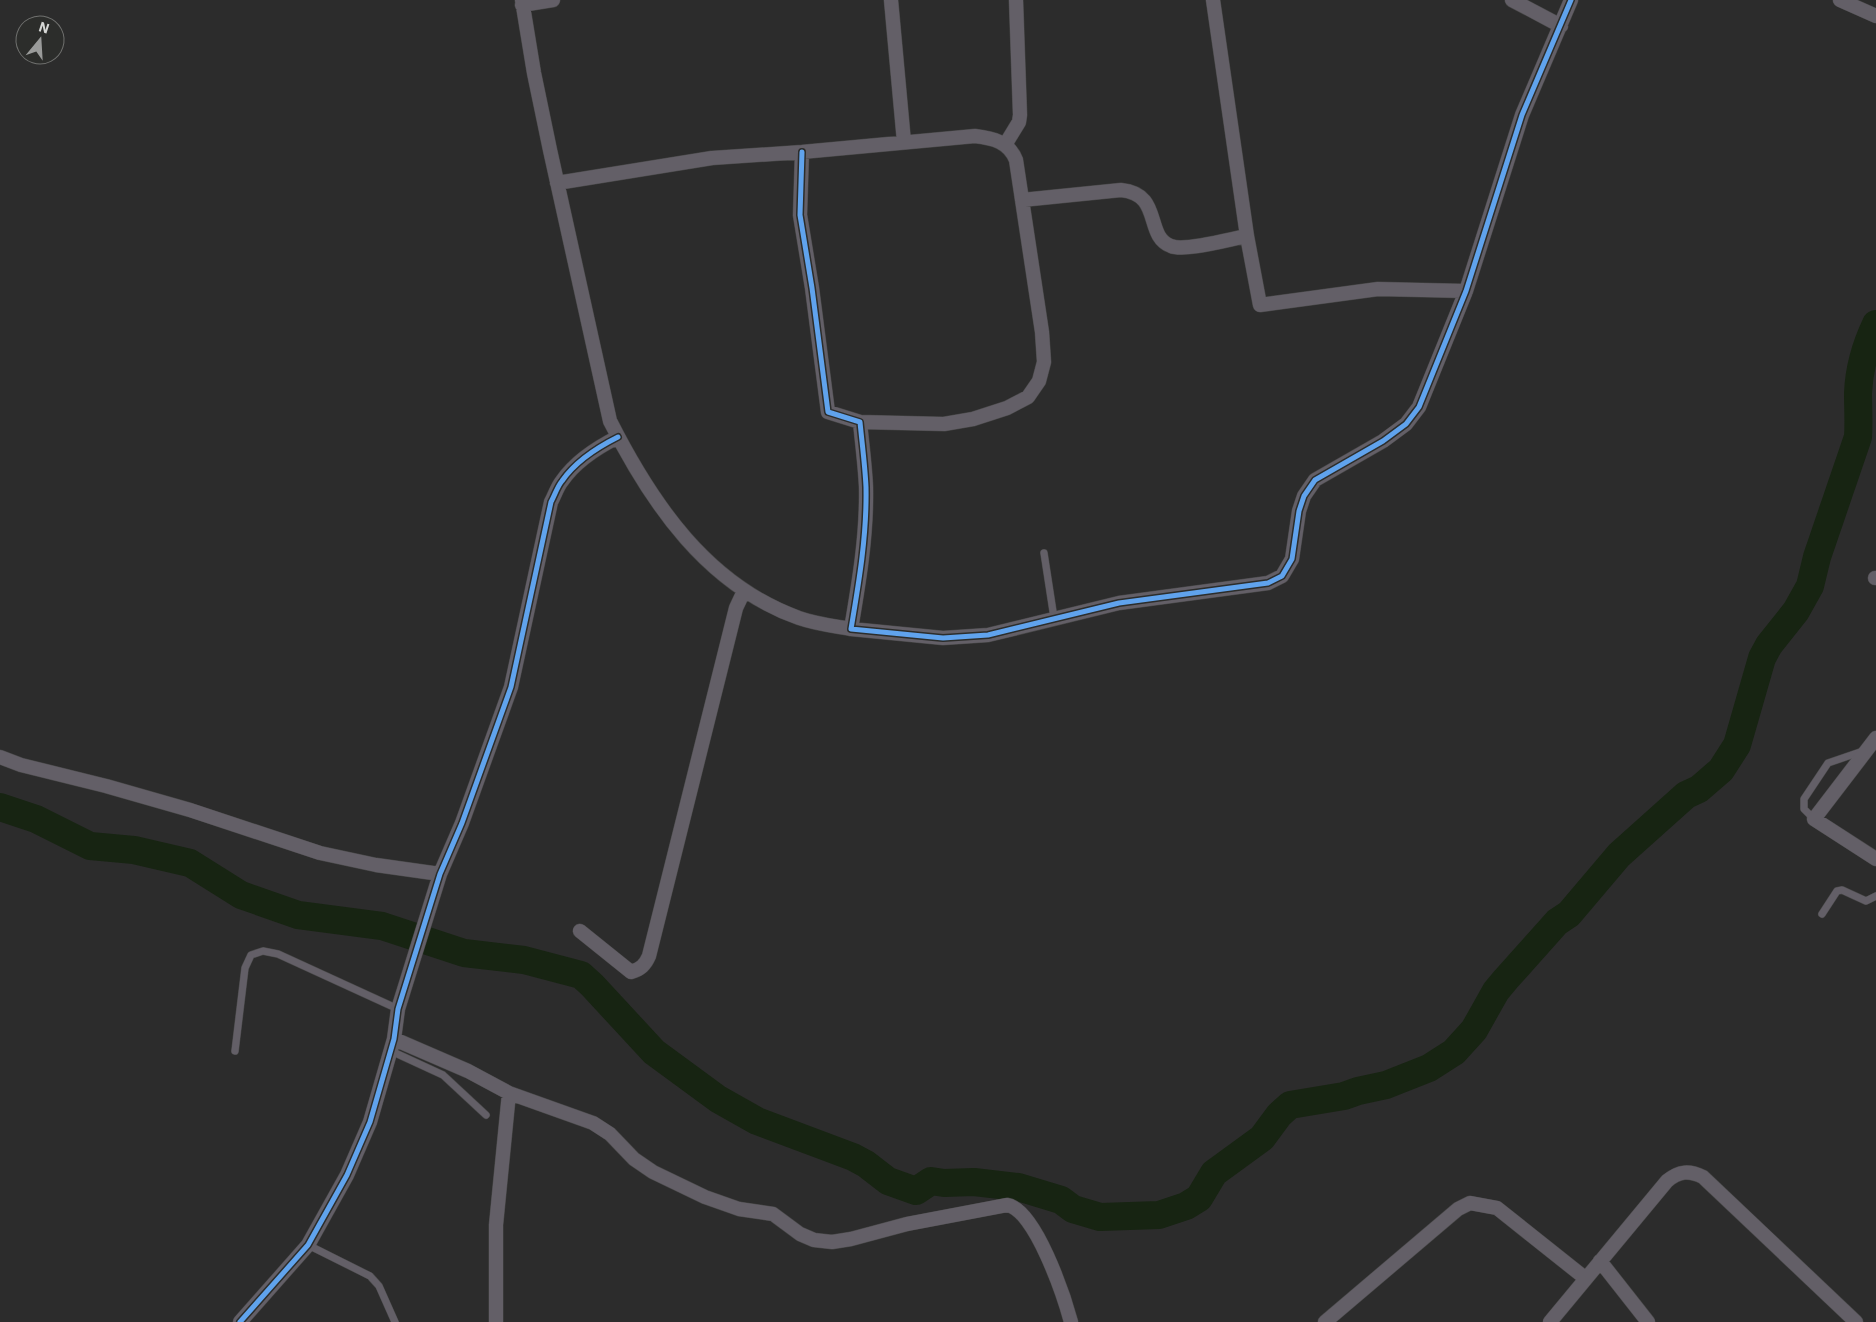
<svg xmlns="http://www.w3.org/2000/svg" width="1876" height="1322" font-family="'IBM Plex Sans',sans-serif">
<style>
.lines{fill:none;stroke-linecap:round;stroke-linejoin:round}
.river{stroke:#172412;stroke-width:28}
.service-casing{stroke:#474747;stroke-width:8}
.minor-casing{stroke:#474747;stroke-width:15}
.service{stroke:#635f67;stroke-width:7}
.minor{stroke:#635f67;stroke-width:14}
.cycleway-casing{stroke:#2c2d2b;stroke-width:8}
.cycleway{stroke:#60a3ed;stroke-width:5}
</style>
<rect width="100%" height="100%" fill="#2c2c2c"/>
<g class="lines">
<path class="river" d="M0,807l36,12 54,27 44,4 56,13 51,32 57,20 84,11 82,27 60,7 57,15 11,10 62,67 64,47 39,22 96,36 13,7 22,17 28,10 15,-10 13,2 30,-1 44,5 43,13 12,9 27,8 59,-2 27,-9 13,-8 15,-25 48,-35 17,-23 11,-10 54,-9 14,-5 28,-6 43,-17 25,-16 20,-22 22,-39 10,-12 51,-57 12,-8 50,-59 67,-60 13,-6 22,-19 16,-25 25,-87 7,-13 27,-34 14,-25 7,-29 41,-120c1,-15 0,-29 0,-44 1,-24 8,-48 18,-69"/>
<g class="service-casing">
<path id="service" d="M1044,553l10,65
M1814,819l-10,-10v-10l24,-36 35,-12
M1822,914l15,-23 5,-1 24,11 10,-5
M235,1051l10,-83 6,-13 12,-4 15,3 120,55
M391,1051l52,24 43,40
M308,1245l62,31 9,10 16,36"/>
</g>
<g class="minor-casing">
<path id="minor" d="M522,0l12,73 16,77 60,271c42,83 97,164 189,197 17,6 35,8 52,11
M891,0l13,142
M1213,0l34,236 13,69 118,-16 88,2
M1512,0l49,26
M1840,0l36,16
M522,5l31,-5
M1005,145l14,-23 1,-7 -4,-115
M802,152l-2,63 12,73 16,124 32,10c2,21 5,43 6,65 1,48 -7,95 -15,142l92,9 45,-3 131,-32 149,-20 14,-7 10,-17 7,-48 5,-15 11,-16 68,-39 23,-17 13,-17 47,-116 56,-176 49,-115
M557,183l155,-25 90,-6 173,-16c18,2 34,6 41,24l26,172 2,30 -5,19 -11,16 -21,11 -34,11 -29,5 -84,-2
M1022,200l99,-10c42,4 23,46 50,56 14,6 59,-7 76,-10
M1875,578h1
M1876,738l-62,81 62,40
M0,757l21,8 85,21 84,24 130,43 56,12 64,9
M580,931l51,41c10,-3 14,-7 18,-16l87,-348 8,-17
M394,1039l74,32 41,22 84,30 17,11 24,25 19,13 52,25 34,12 34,5 27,20 14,6 18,2 19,-3 56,-15 100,-19c28,4 57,91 64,117
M1600,1261l48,61
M240,1322l68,-77 39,-70 23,-53 24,-83 4,-30 42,-135 22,-51 49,-136 40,-185c4,-7 6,-15 11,-21 13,-19 36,-34 56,-44
M496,1322v-97l13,-132
M1325,1322l133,-113 12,-6 27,5 88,70
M1550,1322l117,-141c12,-10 22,-11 36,-4l153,145"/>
</g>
<use href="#service" class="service"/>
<use href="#minor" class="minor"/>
<g class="cycleway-casing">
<path id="cycleway" d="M802,152l-2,63 12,73 16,124 32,10c2,21 5,43 6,65 1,48 -7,95 -15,142l92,9 45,-3 131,-32 149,-20 14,-7 10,-17 7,-48 5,-15 11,-16 68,-39 23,-17 13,-17 47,-116 56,-176 49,-115
M240,1322l68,-77 39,-70 23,-53 24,-83 4,-30 42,-135 22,-51 49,-136 40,-185c4,-7 6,-15 11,-21 13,-19 36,-34 56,-44"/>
</g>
<use href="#cycleway" class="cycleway"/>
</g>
<g transform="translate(40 40) rotate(18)"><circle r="24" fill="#2c2d2b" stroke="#70716f"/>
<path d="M0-4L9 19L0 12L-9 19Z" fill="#9a9b9a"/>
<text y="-8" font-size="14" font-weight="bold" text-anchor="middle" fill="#d6d7d5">N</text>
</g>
</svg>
